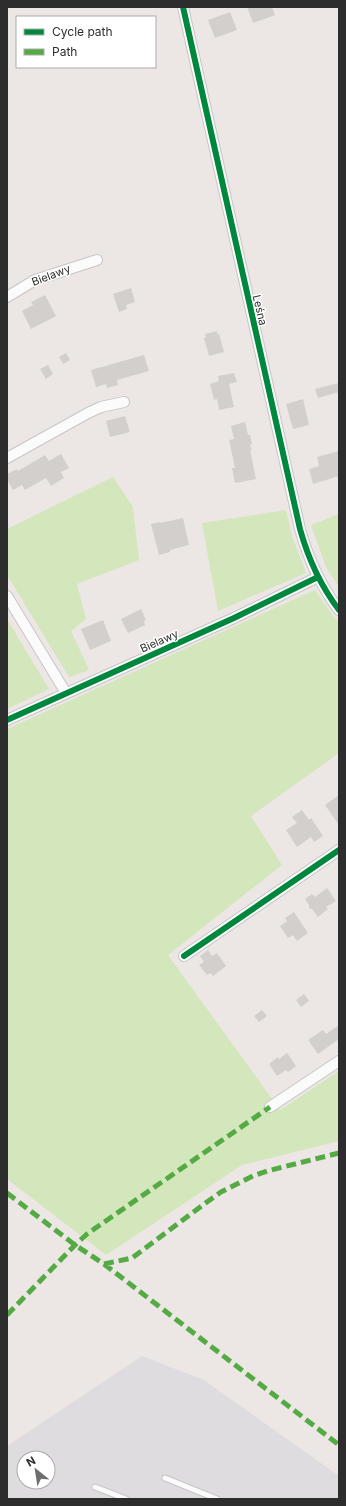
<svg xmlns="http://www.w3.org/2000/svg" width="346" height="1506" font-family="Inter,sans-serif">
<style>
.industrial{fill:#dfdcdf;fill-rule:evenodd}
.green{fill:#d3e6bc}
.building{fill:#d3cfcd}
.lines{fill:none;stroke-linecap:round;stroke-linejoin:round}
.service-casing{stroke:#c7c6c6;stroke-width:7}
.minor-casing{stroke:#c7c6c6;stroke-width:12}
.service{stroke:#fcfbfb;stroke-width:5}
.minor{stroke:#fcfbfb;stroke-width:10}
.quiet{stroke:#54ab44;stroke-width:5;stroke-dasharray:10 5;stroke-linecap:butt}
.cycleway-casing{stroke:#fff;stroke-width:8}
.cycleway{stroke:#00873e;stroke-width:6}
.labels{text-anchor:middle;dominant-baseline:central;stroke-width:3;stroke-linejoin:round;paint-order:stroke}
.street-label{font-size:11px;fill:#2d2d2d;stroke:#fff}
</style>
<rect width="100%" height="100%" fill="#ece7e4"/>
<path class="industrial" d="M142,1356l62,24 135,96v23h-332v-53zM24,1458h24v24h-24z"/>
<path class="green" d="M113,477l20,30 6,53 -62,24 9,35 -15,12 18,39 -20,7 -62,-102v-46z
M286,510l6,26 14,37 -88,38 -16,-88z
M339,514v73l-12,-18 -16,-44z
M315,590l19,27 5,5v131l-88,63 31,49 -114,90 112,155 59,-39v70l-97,24 -136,90 -99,-76v-450z
M7,619l42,70 -42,20z"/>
<path class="building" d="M247,7h25l3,8 -22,8z
M230,12l7,18 -22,8 -7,-18z
M131,288l4,14 -9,3 1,4 -8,3 -6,-18z
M45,295l11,21 -25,13 -9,-18 11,-6 -2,-3z
M217,331v3h2l5,18 -15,4 -5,-18 2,-1 -1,-3z
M66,353l4,7 -7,4 -4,-7z
M144,355l5,16 -32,9 1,5 -11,3 -1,-4 -10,3 -5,-17z
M48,365l5,9 -7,5 -6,-10z
M234,373l3,9 -8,2 5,23 -15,3 -2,-11 -3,1 -4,-16 9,-3 -1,-5z
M339,383v9l-21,6 -3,-9z
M303,399l6,26 -16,4 -7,-25z
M125,416l5,16 -20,5 -4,-16z
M245,422l3,13h2l2,9 -2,1 2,5h-2l6,29 -21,4 -3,-15h3l-6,-28 5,-1 -3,-13z
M339,451v25l-26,8 -4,-15 10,-3 -2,-9z
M61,454l8,14 -8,4 3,6 -13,8 -5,-8 -21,12 -3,-5 -9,5 -6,-10v-6l10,-5 1,2 27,-16 4,6z
M183,518l6,27 -19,5v2l-11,3 -8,-31 9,-2v1z
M141,609l5,11 -2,1 1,4 -17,8 -7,-14z
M103,620l8,21 -21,9 -9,-21z
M339,795v30l-14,-20z
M302,810l7,10 2,-2 12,18 -9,6 -3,-5 -14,10 -11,-17 11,-7 -5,-6z
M327,888l9,13 -10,6 2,2 -10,8 -6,-8 -3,-1v-3l-4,-6 7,-5 3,3z
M294,912l14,21 -11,8 -4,-6 -5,3 -8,-12 7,-5 -2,-3z
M208,950l4,6 5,-3 9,13 -13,10 -2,-3 -4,2 -8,-10 5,-3 -4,-6z
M304,994l5,7 -8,6 -5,-7z
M262,1010l5,6 -8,6 -5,-6z
M339,1025v14l-21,15 -10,-14 15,-10 3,4z
M287,1053l9,13 -8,6 -2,-2 -9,6 -8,-12 9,-7 1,2z"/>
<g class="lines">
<g class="service-casing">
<path id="service" d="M165,1478l52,21
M95,1487l31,12"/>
</g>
<g class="minor-casing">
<path id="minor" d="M183,7l117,522c8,29 20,56 39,81
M7,297l28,-17 62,-20
M7,458l81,-45 13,-6 23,-5
M7,596l59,97
M7,720l227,-102 84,-41
M184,956l155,-106
M270,1107l69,-46"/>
</g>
<use href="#service" class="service"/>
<use href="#minor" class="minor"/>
<path class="quiet" d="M7,1193l68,52 29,19 235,181
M104,1264l28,-6 75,-56 14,-10 32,-16 14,-5 72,-18
M7,1315l68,-70 12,-11 183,-127"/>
<g class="cycleway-casing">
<path id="cycleway" d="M183,7l117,522c8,29 20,56 39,81
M7,720l227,-102 84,-41
M184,956l155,-106"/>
</g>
<use href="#cycleway" class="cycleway"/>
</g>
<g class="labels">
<g class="street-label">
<text transform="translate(51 275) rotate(-21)">Bielawy</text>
<text transform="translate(260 310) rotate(77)">Leśna</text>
<text transform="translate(159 641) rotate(-24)">Bielawy</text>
</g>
</g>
<rect width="346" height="1506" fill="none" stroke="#2d2d2d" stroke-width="16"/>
<rect x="16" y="16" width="140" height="52" fill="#ffffff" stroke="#ababab"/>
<rect x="24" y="29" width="20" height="6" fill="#00873e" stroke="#ababab"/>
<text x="52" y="36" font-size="12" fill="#2d2d2d">Cycle path</text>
<rect x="24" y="49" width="20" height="6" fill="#54ab44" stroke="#ababab"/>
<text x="52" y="56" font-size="12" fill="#2d2d2d">Path</text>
<g transform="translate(36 1470) rotate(330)"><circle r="19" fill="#ffffff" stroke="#ababab"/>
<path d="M0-3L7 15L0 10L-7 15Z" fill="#706e6d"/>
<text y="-6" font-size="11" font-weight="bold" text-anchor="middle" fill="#2d2d2d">N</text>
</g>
</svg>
